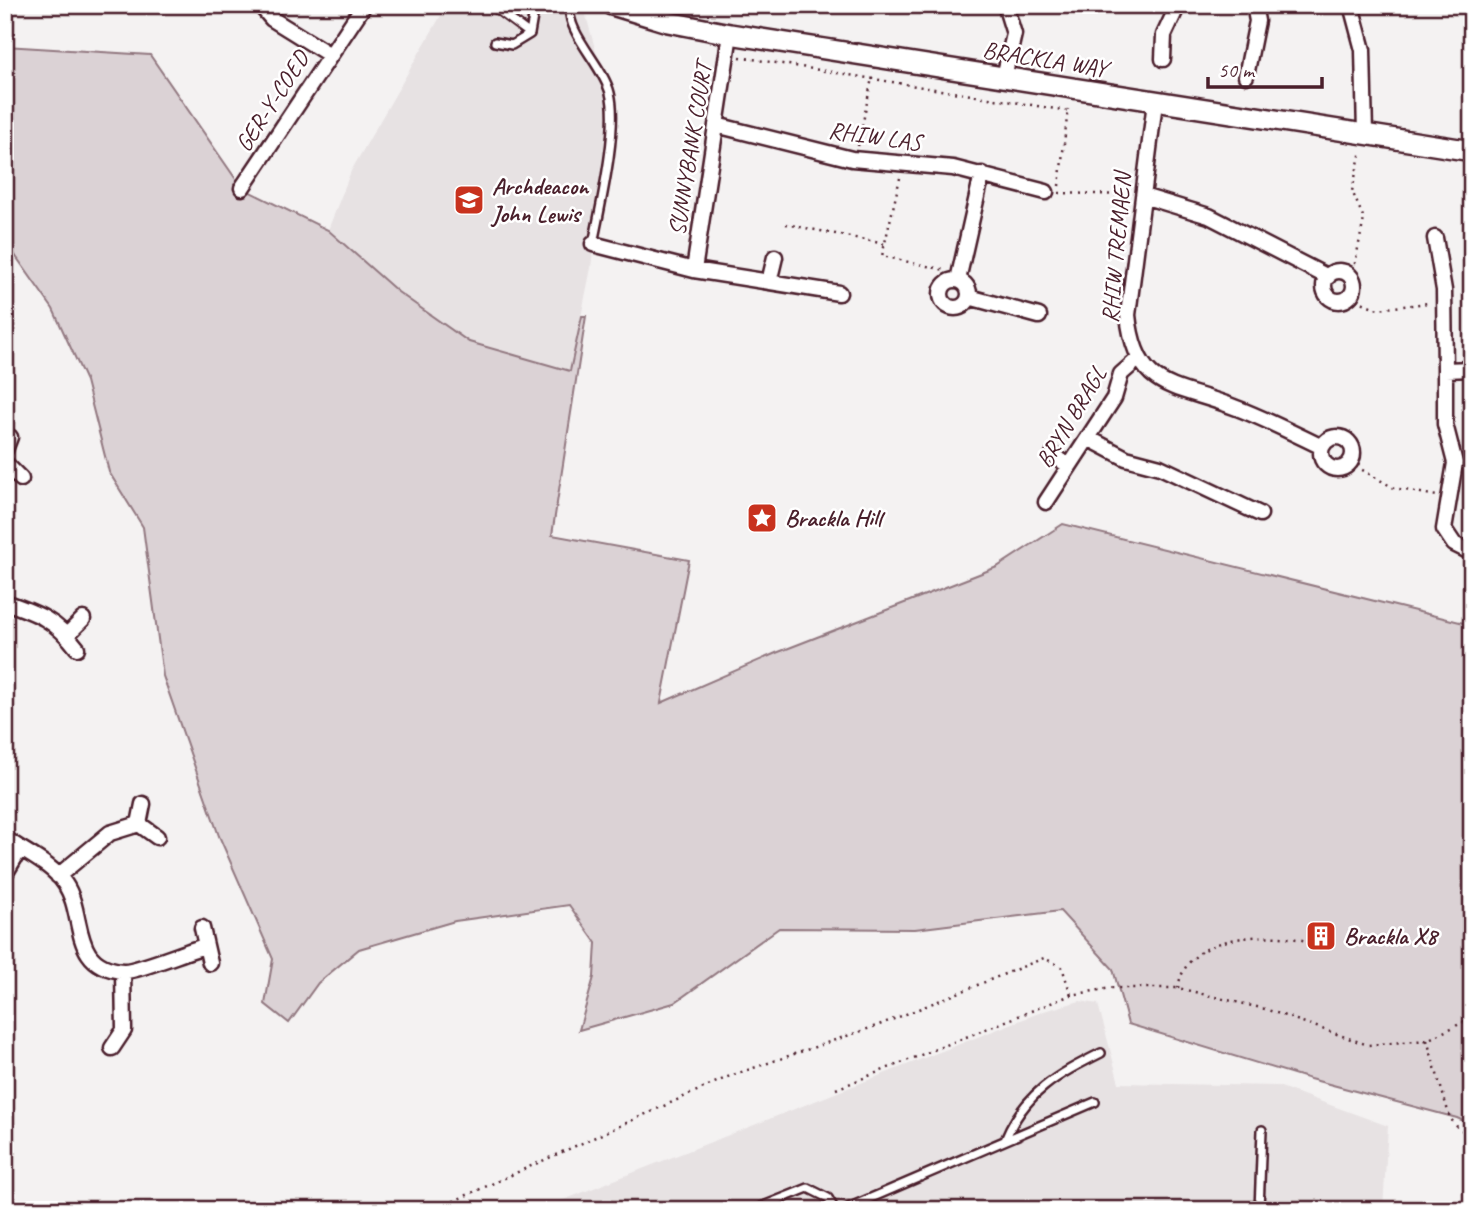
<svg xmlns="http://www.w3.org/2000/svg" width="1477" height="1215" font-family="Caveat,sans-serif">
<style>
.built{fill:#e7e2e3}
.green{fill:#dbd2d5;stroke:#927880;stroke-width:2}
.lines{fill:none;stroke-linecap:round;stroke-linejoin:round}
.lane-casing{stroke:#4a1f2b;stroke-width:12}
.street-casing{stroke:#4a1f2b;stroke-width:19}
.secondary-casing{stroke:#4a1f2b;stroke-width:24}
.path{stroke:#4a1f2b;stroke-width:2.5;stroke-dasharray:2 5;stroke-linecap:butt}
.lane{stroke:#fff;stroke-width:7}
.street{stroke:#fff;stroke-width:14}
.secondary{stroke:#fff;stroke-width:19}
.labels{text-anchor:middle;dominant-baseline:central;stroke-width:5;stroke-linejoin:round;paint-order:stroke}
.street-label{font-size:24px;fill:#4a1f2b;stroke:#fff}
.poi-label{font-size:24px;font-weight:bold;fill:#4a1f2b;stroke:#fff;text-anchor:start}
</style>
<rect width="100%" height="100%" fill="#f4f2f2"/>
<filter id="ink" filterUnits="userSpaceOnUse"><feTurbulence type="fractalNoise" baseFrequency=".0143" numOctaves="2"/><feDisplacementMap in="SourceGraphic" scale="14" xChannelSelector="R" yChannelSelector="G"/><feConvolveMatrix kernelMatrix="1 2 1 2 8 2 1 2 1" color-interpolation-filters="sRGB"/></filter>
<g filter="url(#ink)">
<path class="built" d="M447,5l137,3 25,92 -18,168 -21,103 -101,-29 -71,-50 -70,-62 23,-59z
M1080,1001l18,3 21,79 159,3 110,40 -5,84h-845l506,-199z"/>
<path class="green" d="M5,46l145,9 92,133 86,42 70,62 71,50 101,29 12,-55h4l-34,219 137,25 -28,143 115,-50 221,-86 66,-43 409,101v500l-15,-7 -147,-39 -182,-55 -15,-55 -53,-58 -145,18 -136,-1 -105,75 -95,27 15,-53 2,-34 -27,-38 -114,16 -96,28 -41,34 -29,40 -24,-19 8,-45 -54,-123 -56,-160 -20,-149 -34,-55 -23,-91 -33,-72 -48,-68z"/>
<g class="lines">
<g class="lane-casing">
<path id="lane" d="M491,5l39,29
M570,5c-5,27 33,60 40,88 9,34 -10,115 -17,151
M495,42l17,3 18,-11 5,-29
M1005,1140c20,-48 52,-65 96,-87
M753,1210l55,-22 20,10 7,12
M843,1210l252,-108
M1259,1210l3,-80"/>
</g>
<g class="street-casing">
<path id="street" d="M260,5l12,14 58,36
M1351,5l12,45 2,84
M1163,59l1,-24 14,-30
M1246,76l11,-55 -3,-16
M1004,77l10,-43 -9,-29
M1155,102l-27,213c8,77 47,69 106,92 30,11 59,26 88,40
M716,125l136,34 101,9 93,24
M242,188l122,-183
M1143,196l66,20 119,61
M1435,238l9,52 1,80
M593,244l101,26 145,23
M694,270l36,-236
M1324 286a15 15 0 1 1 30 0a15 15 0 1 1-30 0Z
M941 294a14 14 0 1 1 28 0a14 14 0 1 1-28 0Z
M958,280l24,-106
M769,282l6,-25
M969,297l70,19
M1472,369l-27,1v54l10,39 -11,66 10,15 18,9
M1321 453a16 16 0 1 1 32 0a16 16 0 1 1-32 0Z
M1088,438l38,20 34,9 100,47
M5,450l5,-13
M1053,455l16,11
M5,463l16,16
M1046,502l68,-104 7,-24 17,-15
M5,602c32,11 51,18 72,46
M67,635l16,-16
M139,824l18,13
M5,838c20,15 46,25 60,46 21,31 4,83 58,87 13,1 63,-20 82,-25
M5,874l15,-25
M58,876l52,-43 29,-9 4,-20
M202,928l8,35
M112,1048l12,-18 -1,-59"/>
</g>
<g class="secondary-casing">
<path id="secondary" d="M612,5l56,17 62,12 742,117"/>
</g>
<path class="path" d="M740,57l328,54
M858,146l14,-68
M900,178l-18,78 63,14
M1059,186l9,-77
M1059,193l70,2
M786,224l99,20
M1352,278l12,-59 -12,-28 9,-40
M1350,297l28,12 50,-6
M1350,463l44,25 43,8
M1178,988c8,-56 92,-57 133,-46
M1427,1040l23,78 8,10 14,8
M836,1089l235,-94 40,-7h67l87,21 103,36 59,-5 45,-22
M434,1210l296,-134 149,-51 165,-67 18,9 9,28"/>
<use href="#lane" class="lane"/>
<use href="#street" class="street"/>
<use href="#secondary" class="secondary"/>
</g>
</g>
<defs>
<g id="school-square" transform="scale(1.575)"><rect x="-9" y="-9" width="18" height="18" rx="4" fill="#c8321e" stroke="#fff"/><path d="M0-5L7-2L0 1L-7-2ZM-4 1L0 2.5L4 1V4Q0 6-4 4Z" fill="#fff"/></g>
<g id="sight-square" transform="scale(1.575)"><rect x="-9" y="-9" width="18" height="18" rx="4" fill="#c8321e" stroke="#fff"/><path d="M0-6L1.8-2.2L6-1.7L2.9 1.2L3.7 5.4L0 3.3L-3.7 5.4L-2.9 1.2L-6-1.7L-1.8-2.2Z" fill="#fff"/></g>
<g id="building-square" transform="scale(1.575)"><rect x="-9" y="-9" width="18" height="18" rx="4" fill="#c8321e" stroke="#fff"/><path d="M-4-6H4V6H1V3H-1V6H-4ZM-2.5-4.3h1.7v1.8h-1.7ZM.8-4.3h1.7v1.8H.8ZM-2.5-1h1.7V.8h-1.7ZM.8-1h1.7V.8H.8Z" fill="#fff"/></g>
</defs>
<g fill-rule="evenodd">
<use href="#school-square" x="469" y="200"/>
<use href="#sight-square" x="762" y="518"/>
<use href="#building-square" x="1321" y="936"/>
</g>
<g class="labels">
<g class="street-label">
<text transform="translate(1045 59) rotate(9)">BRACKLA WAY</text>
<text transform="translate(272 101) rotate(-57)">GER-Y-COED</text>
<text transform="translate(875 136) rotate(8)">RHIW LAS</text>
<text transform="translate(690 149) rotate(-81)">SUNNYBANK COURT</text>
<text transform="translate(1116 248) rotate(-85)">RHIW TREMAEN</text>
<text transform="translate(1071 417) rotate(-59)">BRYN BRAGL</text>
</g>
<g class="poi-label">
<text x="492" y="186">Archdeacon<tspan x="492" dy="28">John Lewis</tspan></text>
<text x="785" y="518">Brackla Hill</text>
<text x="1344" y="936">Brackla X8</text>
</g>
</g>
<rect width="1477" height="1215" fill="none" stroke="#fff" stroke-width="28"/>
<rect x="14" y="14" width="1449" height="1187" fill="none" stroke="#4a1f2b" stroke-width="2.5" filter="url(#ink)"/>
<path d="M1208 77v10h114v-10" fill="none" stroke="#4a1f2b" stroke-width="3.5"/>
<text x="1218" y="77" font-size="21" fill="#4a1f2b" stroke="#ffffff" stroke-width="5" paint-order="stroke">50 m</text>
</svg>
